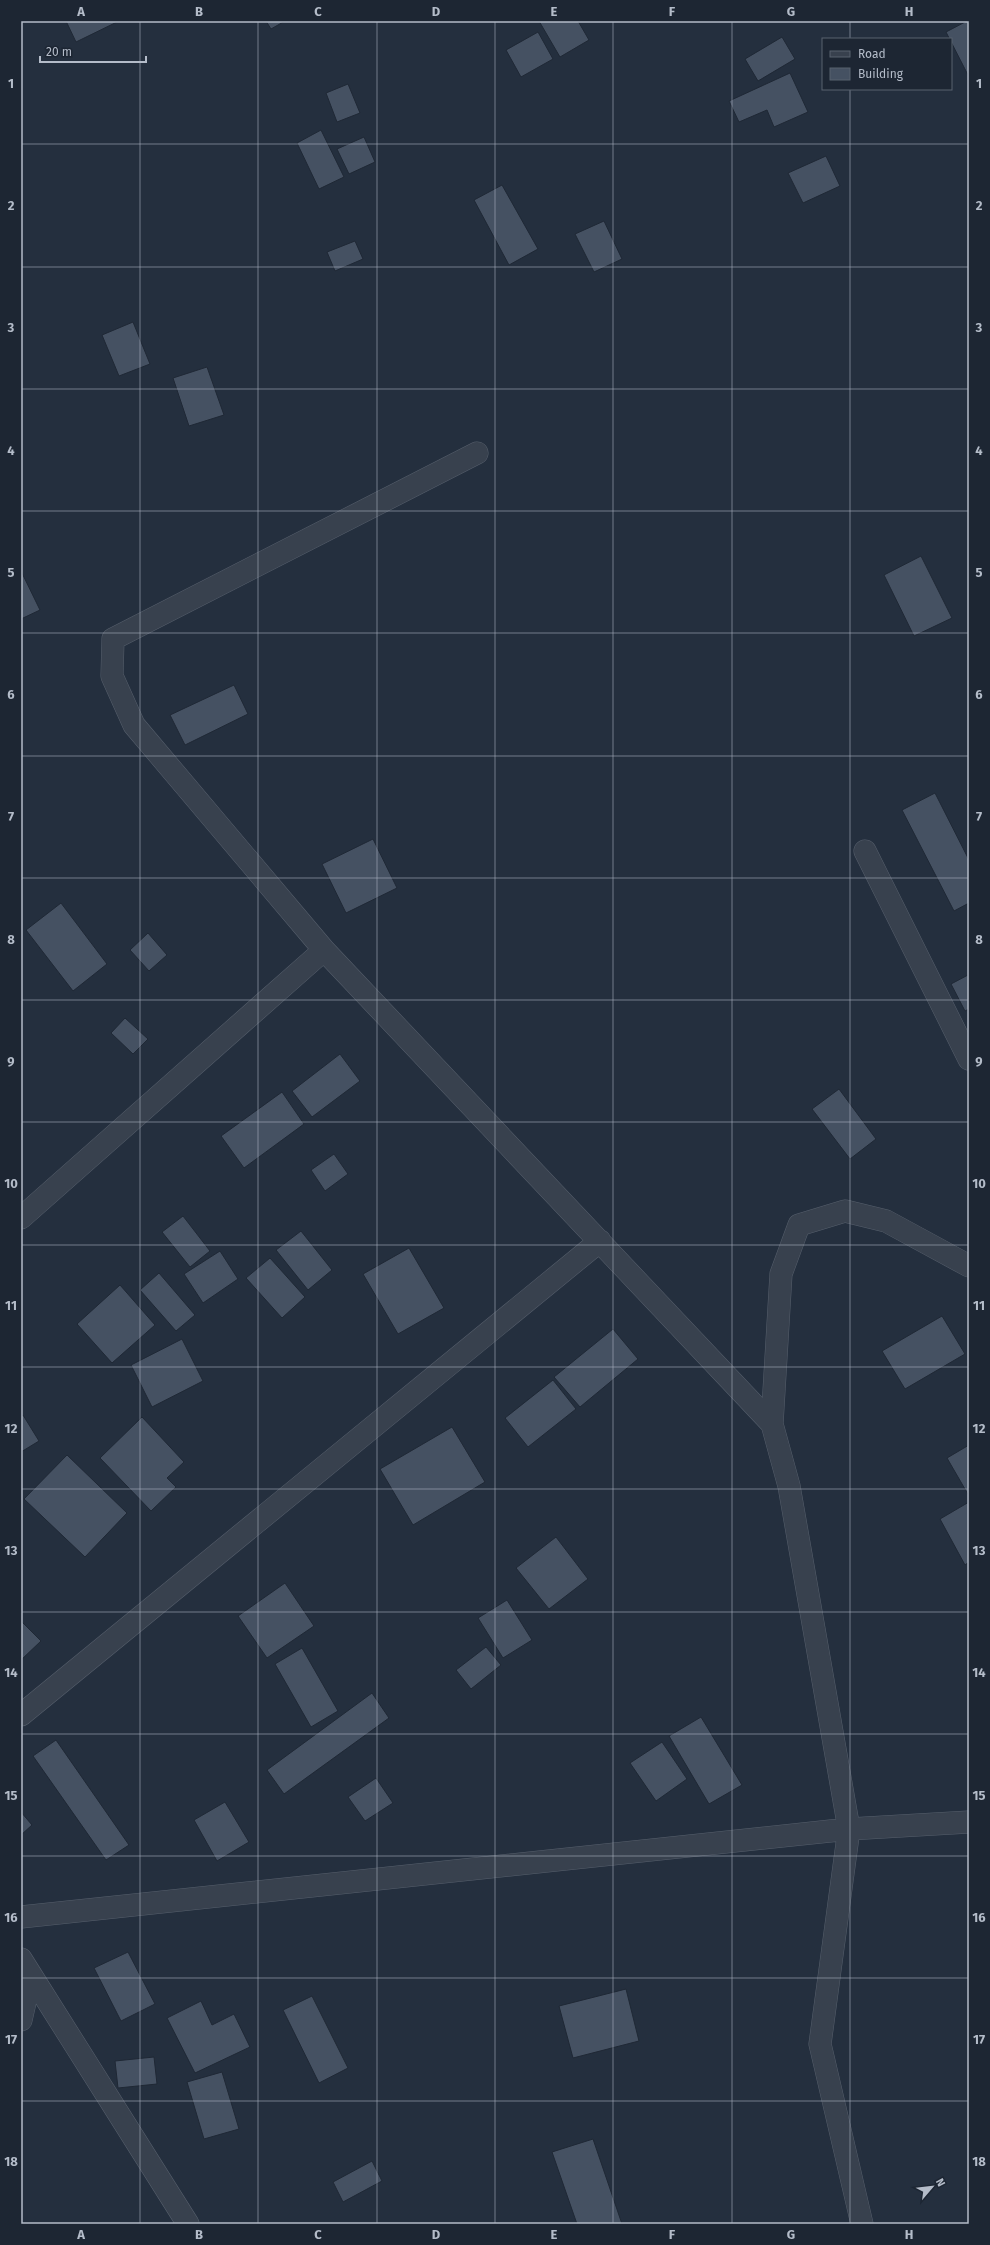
<svg xmlns="http://www.w3.org/2000/svg" width="990" height="2245" font-family="'Fira Sans',sans-serif">
<style>
.building{fill:#455162;stroke:#1f2835}
.lines{fill:none;stroke-linecap:round;stroke-linejoin:round}
.street-casing{stroke:#565f6c;stroke-width:23}
.street{stroke:#38414e;stroke-width:22}
.grid{fill:none;stroke:#b4bcc9;stroke-width:1;stroke-opacity:0.55}
.neatline{fill:none;stroke:#b4bcc9;stroke-width:1.5}
.grid-label{font-size:13px;text-anchor:middle;font-weight:bold;fill:#b4bcc9}
</style>
<rect width="100%" height="100%" fill="#242f3e"/>
<path class="building" d="M66,21h53l-43,21z
M266,21h19l-14,8z
M539,21h39l11,19 -29,17z
M967,21h2v56l-23,-45z
M538,32l15,27 -32,18 -15,-27z
M782,37l13,22 -37,22 -13,-22z
M790,73l18,39 -34,15 -7,-17 -28,12 -10,-21z
M348,84l12,29 -23,9 -11,-29z
M321,130l23,47 -25,12 -22,-46z
M364,137l11,25 -26,12 -12,-25z
M826,156l14,30 -37,17 -15,-30z
M502,185l36,64 -29,16 -35,-65z
M604,221l18,38 -28,13 -19,-38z
M355,241l8,18 -28,12 -8,-19z
M133,322l17,42 -31,12 -17,-41z
M207,367l17,48 -35,11 -16,-48z
M921,556l31,62 -38,18 -30,-61z
M21,571l19,39 -19,9z
M234,685l14,29 -63,31 -15,-30z
M935,793l34,67v43l-15,8 -52,-101z
M373,839l24,49 -51,25 -24,-49z
M61,903l46,61 -34,27 -47,-61z
M148,933l19,22 -18,16 -19,-21z
M968,975l1,34 -4,2 -14,-27z
M125,1018l23,21 -15,15 -22,-21z
M340,1054l20,27 -48,36 -20,-26z
M839,1089l37,50 -26,20 -38,-50z
M282,1092l22,32 -60,44 -23,-32z
M334,1154l14,20 -23,17 -14,-21z
M183,1216l27,35 -20,16 -28,-35z
M301,1231l31,39 -24,20 -32,-40z
M409,1248l35,60 -46,26 -35,-60z
M220,1251l18,28 -35,24 -19,-29z
M270,1258l35,39 -23,21 -36,-40z
M159,1273l36,42 -19,16 -36,-41z
M120,1285l35,40 -43,38 -35,-39z
M942,1316l23,38 -60,35 -23,-38z
M613,1329l25,30 -58,48 -26,-30z
M182,1339l21,42 -51,26 -21,-42z
M553,1380l23,29 -48,38 -23,-29z
M23,1415l16,26 -18,11v-35z
M142,1417l42,45 -17,16 9,9 -25,24 -51,-53z
M452,1427l33,55 -72,43 -33,-56z
M969,1445v51l-22,-38z
M67,1455l60,58 -42,44 -61,-58z
M969,1502v60l-4,3 -25,-46z
M556,1537l32,42 -39,30 -33,-41z
M285,1583l29,43 -47,32 -29,-42z
M507,1600l25,40 -29,18 -25,-40z
M21,1621l20,20 -20,19z
M486,1647l15,18 -30,24 -15,-19z
M302,1648l36,63 -27,16 -36,-63z
M372,1693l17,25 -105,76 -17,-24z
M701,1717l41,68 -33,19 -40,-68z
M56,1740l73,105 -23,15 -73,-104z
M662,1742l25,37 -31,22 -26,-38z
M376,1778l17,25 -28,18 -17,-24z
M225,1802l24,40 -32,19 -23,-41z
M21,1812l11,13 -11,10z
M128,1952l27,52 -34,17 -27,-53z
M626,1989l13,52 -66,17 -14,-52z
M312,1996l36,72 -29,15 -36,-73z
M201,2001l11,24 22,-11 16,33 -55,26 -28,-55z
M154,2057l3,27 -39,4 -3,-27z
M222,2072l17,57 -35,10 -17,-57z
M593,2139l29,85h-45l-25,-72z
M372,2161l10,20 -39,21 -10,-20z"/>
<g class="lines">
<g class="street-casing">
<path id="street" d="M477,453l-364,186 -1,37 22,49 190,225 448,474 17,62 60,343 -29,215 42,180
M865,851l104,208
M21,1218l303,-268
M772,1424l9,-150 18,-49 46,-14 41,10 83,45
M21,1715l579,-474
M21,1917l828,-88 120,-7
M21,1959l167,265
M21,2020l10,-44"/>
</g>
<use href="#street" class="street"/>
</g>
<path class="grid" d="M140,21v2203M258,21v2203M377,21v2203M495,21v2203M613,21v2203M732,21v2203M850,21v18M850,89v2135M21,144h948M21,267h948M21,389h948M21,511h948M21,633h948M21,756h948M21,878h948M21,1000h948M21,1122h948M21,1245h948M21,1367h948M21,1489h948M21,1612h948M21,1734h948M21,1856h948M21,1978h948M21,2101h948"/>
<rect width="990" height="2245" fill="none" stroke="#1d2633" stroke-width="44"/>
<rect x="822" y="38" width="130" height="52" fill="#1d2633" stroke="#59626f"/>
<rect x="830" y="51" width="20" height="6" fill="#38414e" stroke="#59626f"/>
<text x="858" y="58" font-size="12" fill="#b4bcc9">Road</text>
<rect x="830" y="68" width="20" height="12" fill="#455162" stroke="#59626f"/>
<text x="858" y="78" font-size="12" fill="#b4bcc9">Building</text>
<g transform="translate(932 2187) rotate(62)" stroke="#1d2633" stroke-width="3" paint-order="stroke">
<path d="M0-3L7 15L0 10L-7 15Z" fill="#b4bcc9"/>
<text y="-6" font-size="11" font-weight="bold" text-anchor="middle" fill="#b4bcc9">N</text>
</g>
<path d="M40 56v6h106v-6" fill="none" stroke="#b4bcc9" stroke-width="2"/>
<text x="46" y="56" font-size="12" fill="#b4bcc9" stroke="#1d2633" stroke-width="3" paint-order="stroke">20 m</text>
<rect x="22" y="22" width="946" height="2201" class="neatline"/>
<g class="grid-label">
<text x="81" y="16">A</text>
<text x="199" y="16">B</text>
<text x="318" y="16">C</text>
<text x="436" y="16">D</text>
<text x="554" y="16">E</text>
<text x="672" y="16">F</text>
<text x="791" y="16">G</text>
<text x="909" y="16">H</text>
<text x="11" y="88">1</text>
<text x="979" y="88">1</text>
<text x="11" y="210">2</text>
<text x="979" y="210">2</text>
<text x="11" y="332">3</text>
<text x="979" y="332">3</text>
<text x="11" y="455">4</text>
<text x="979" y="455">4</text>
<text x="11" y="577">5</text>
<text x="979" y="577">5</text>
<text x="11" y="699">6</text>
<text x="979" y="699">6</text>
<text x="11" y="821">7</text>
<text x="979" y="821">7</text>
<text x="11" y="944">8</text>
<text x="979" y="944">8</text>
<text x="11" y="1066">9</text>
<text x="979" y="1066">9</text>
<text x="11" y="1188">10</text>
<text x="979" y="1188">10</text>
<text x="11" y="1310">11</text>
<text x="979" y="1310">11</text>
<text x="11" y="1433">12</text>
<text x="979" y="1433">12</text>
<text x="11" y="1555">13</text>
<text x="979" y="1555">13</text>
<text x="11" y="1677">14</text>
<text x="979" y="1677">14</text>
<text x="11" y="1800">15</text>
<text x="979" y="1800">15</text>
<text x="11" y="1922">16</text>
<text x="979" y="1922">16</text>
<text x="11" y="2044">17</text>
<text x="979" y="2044">17</text>
<text x="11" y="2166">18</text>
<text x="979" y="2166">18</text>
<text x="81" y="2239">A</text>
<text x="199" y="2239">B</text>
<text x="318" y="2239">C</text>
<text x="436" y="2239">D</text>
<text x="554" y="2239">E</text>
<text x="672" y="2239">F</text>
<text x="791" y="2239">G</text>
<text x="909" y="2239">H</text>
</g>
</svg>
